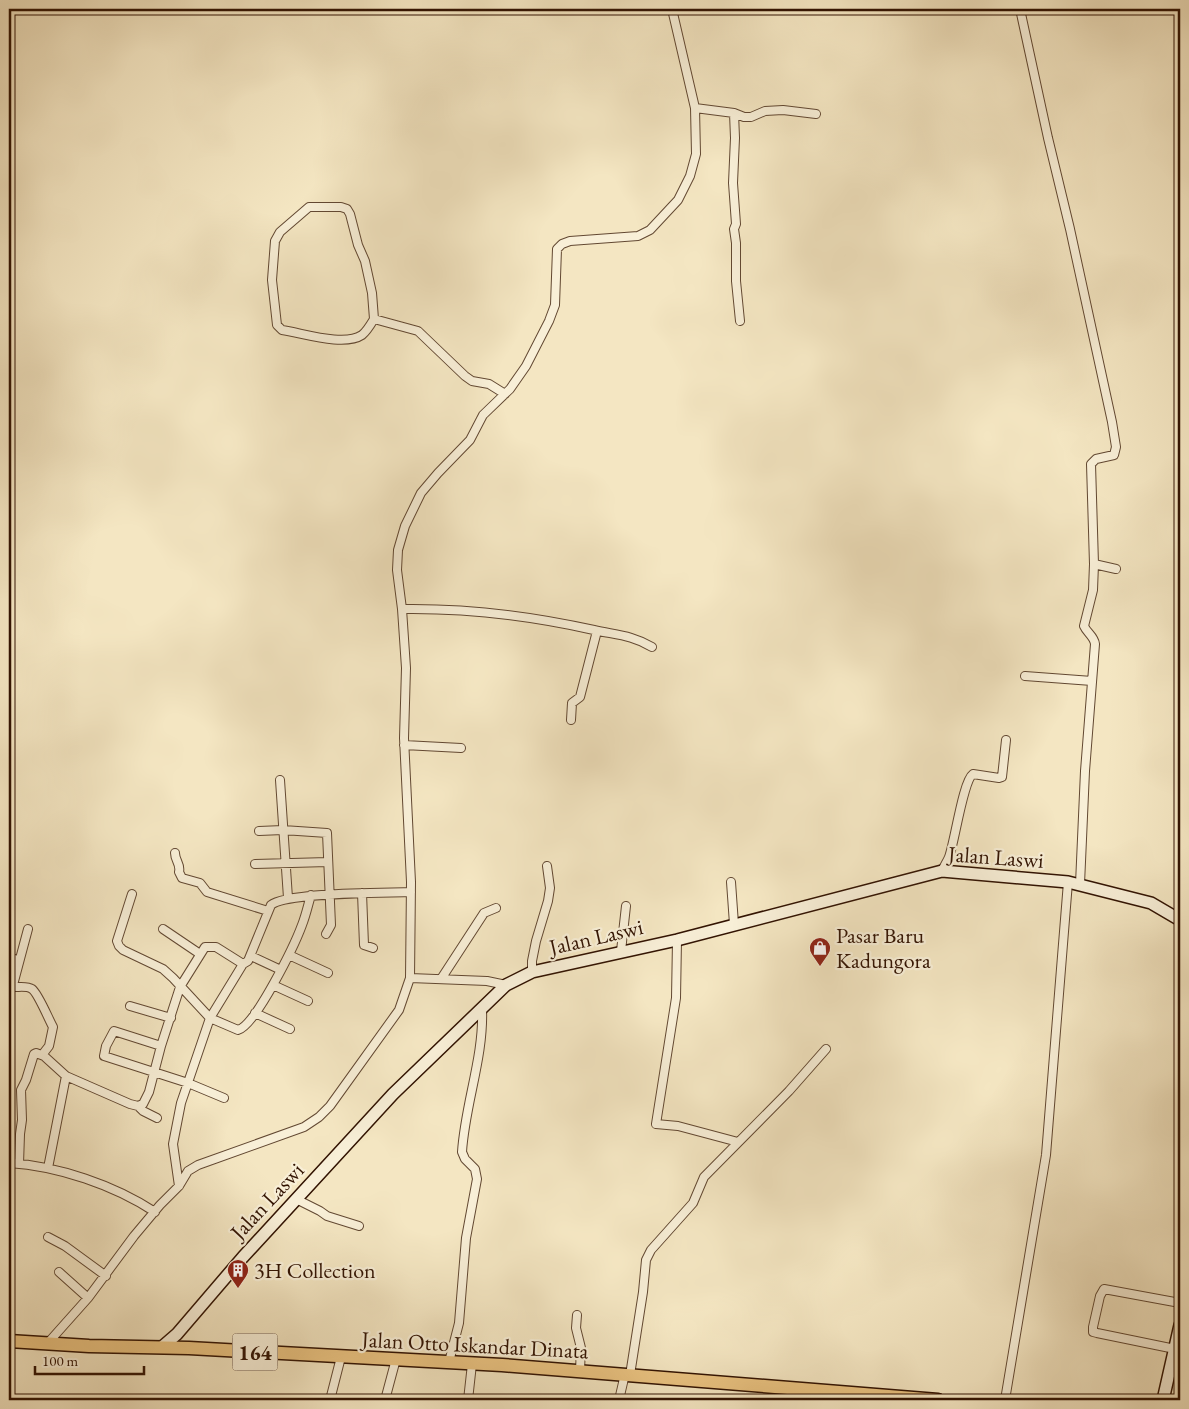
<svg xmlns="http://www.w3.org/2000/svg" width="1189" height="1409" font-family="'EB Garamond',serif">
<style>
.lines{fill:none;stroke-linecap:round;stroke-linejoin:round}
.street-casing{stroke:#624832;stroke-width:10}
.secondary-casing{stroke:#321302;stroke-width:14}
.primary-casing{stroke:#321302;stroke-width:15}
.street{stroke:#f8efd7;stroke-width:8}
.secondary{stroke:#f8efd7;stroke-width:11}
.primary{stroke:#eac381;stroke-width:12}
.labels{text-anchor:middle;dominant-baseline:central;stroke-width:4.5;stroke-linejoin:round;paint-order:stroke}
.shield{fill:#f8efd7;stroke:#6d5542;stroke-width:1}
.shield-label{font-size:21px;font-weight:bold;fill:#321302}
.street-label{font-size:22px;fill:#321302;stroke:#f8efd7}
.poi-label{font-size:22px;fill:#321302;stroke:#f8efd7;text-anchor:start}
</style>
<rect width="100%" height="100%" fill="#f4e6c2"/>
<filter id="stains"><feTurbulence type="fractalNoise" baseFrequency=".004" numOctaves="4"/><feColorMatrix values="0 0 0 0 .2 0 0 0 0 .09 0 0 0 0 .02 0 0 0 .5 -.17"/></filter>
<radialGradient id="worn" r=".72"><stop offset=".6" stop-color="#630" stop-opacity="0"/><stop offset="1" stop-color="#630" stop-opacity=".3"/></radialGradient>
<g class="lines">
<g class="street-casing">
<path id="street" d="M1020,9l28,129 22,91 42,193 4,25 -2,8 -18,4 -5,5 3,100 -1,26 -9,36c3,7 10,10 11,18l-10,127 -5,113
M695,108l39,5 10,4h7l14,-6 18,-1 33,4
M734,113l1,25 -2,45 3,41 -2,5 2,14v38l4,40
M374,319c-3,5 -7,12 -12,16 -18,12 -59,-2 -80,-5l-5,-5 -5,-45 3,-39 5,-9 29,-25h32l6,2 3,5 8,31 7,16 7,32 2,26 44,12 47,45 7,5 17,3 16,10
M1094,564l22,5
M402,609c65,-1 129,7 192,21 22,5 38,5 58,17
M1025,676l67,5
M571,720l1,-17 8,-6 17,-66
M404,745l57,3
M280,780l8,118
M259,831l24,-1 44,3 4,92 -5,9
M175,853c0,8 6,11 4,19l3,6 18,5 7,9 61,19
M255,864l73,-2
M942,871c2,-5 5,-9 7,-14 6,-16 14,-76 24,-83l26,4 3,-1 4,-37
M731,882l3,42
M362,893l2,52 9,3
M132,894l-15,47 2,5 4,4 40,19 10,9 37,40 28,12c18,-5 57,-86 64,-105 4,-10 6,-20 9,-30
M28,929l-15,56 3,2c4,0 12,-1 16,2 6,4 17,31 21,38l-4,19 -7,9
M163,929l37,25
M677,940l-1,58 -20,126 22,2 60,16
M621,951l5,-45
M289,955l39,18
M251,956l30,14
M9,957l10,4
M532,972v-11l4,-20 12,-40 2,-13 -3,-22
M410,978l77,3 19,4
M441,979l43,-66 12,-5
M273,985l35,16
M130,1006l41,12
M255,1013l35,16
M161,1046l-47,-15 -8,15 -2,10 84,27 36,15
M138,1106l5,5 14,7
M9,1163c49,3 105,22 146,49
M19,1164l1,-30 2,-14 -1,-30 5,-10 8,-26 2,-1 8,3 22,20 64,28 8,2 5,-2 6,-12 12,-46 19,-59 25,-40h11l27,17
M48,1168l18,-92
M179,1186l-6,-42 8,-41 29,-85 33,-54 5,-3 23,-56c15,-13 115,-12 140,-13
M296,1199l24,12 7,5 32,10
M48,1237l17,9 41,30
M59,1272l29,26
M577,1315l-1,13 5,20 -1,22
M47,1344l41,-46 46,-62 26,-31 19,-19 9,-15 10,-6 106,-38 15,-10 11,-11 69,-96 11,-32 1,-96 -7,-144 2,-70 -4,-59 -5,-39 1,-20 7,-24 16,-33 17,-20 32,-33 13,-25 27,-26 16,-23 23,-45 6,-16 2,-56 5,-5 8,-3 68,-5 12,-6 28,-30 12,-24 6,-22 -1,-46 -23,-99
M1175,1349l-78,-16 -4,-1v-5l7,-31 4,-7 76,14
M449,1362l10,-39 7,-85 11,-59 -2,-10 -10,-10 -3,-7c3,-48 22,-95 20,-143
M630,1375l13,-83 3,-32 5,-10 42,-47 11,-26 85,-86 37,-42
M330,1400l11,-43
M385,1400l11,-41
M468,1400l4,-36
M619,1400l6,-26
M1005,1400l41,-245 22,-273"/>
</g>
<g class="secondary-casing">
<path id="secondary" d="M162,1347l15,-13 66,-77 150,-163 113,-109 26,-13 145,-32 265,-69 126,11 83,21 29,17
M1163,1400l17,-75"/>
</g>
<g class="primary-casing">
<path id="primary" d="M9,1341l80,5 100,2 313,17 436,35"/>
</g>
<use href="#street" class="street"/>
<use href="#secondary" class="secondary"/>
<use href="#primary" class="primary"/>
</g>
<defs>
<g id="shop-pin" transform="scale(1.125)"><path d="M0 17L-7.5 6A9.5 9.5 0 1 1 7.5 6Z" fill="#8f2418" stroke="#f8efd7"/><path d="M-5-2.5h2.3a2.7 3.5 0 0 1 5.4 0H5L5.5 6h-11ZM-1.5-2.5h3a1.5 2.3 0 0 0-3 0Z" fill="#fff"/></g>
<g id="building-pin" transform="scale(1.125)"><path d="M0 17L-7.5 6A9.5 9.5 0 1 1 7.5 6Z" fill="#8f2418" stroke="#f8efd7"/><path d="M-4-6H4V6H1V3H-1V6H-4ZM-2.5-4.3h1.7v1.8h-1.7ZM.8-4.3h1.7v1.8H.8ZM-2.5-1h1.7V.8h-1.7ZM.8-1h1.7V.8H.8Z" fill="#fff"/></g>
</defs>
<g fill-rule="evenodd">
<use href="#shop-pin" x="820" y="948"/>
<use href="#building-pin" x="238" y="1270"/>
</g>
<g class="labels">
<rect class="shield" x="232.5" y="1333.5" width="45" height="37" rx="4"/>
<g class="shield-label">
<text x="255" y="1352">164</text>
</g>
<g class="street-label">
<text transform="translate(996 857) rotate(4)">Jalan Laswi</text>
<text transform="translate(596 937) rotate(-13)">Jalan Laswi</text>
<text transform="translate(267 1201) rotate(-47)">Jalan Laswi</text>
<text transform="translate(475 1345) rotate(3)">Jalan Otto Iskandar Dinata</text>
</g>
<g class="poi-label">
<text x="836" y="935">Pasar Baru<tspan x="836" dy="25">Kadungora</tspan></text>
<text x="254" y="1270">3H Collection</text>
</g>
</g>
<rect width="1189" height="1409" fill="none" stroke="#f4e6c2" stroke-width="30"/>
<rect x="10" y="10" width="1169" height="1389" fill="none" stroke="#321302" stroke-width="2.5"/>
<rect x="15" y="15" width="1159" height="1379" fill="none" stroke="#321302"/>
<path d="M35 1366v8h109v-8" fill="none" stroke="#321302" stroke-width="2.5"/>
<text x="42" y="1366" font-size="15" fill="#321302" stroke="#f8efd7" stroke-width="4" paint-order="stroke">100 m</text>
<rect width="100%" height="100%" filter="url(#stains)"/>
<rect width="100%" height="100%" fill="url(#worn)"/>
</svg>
